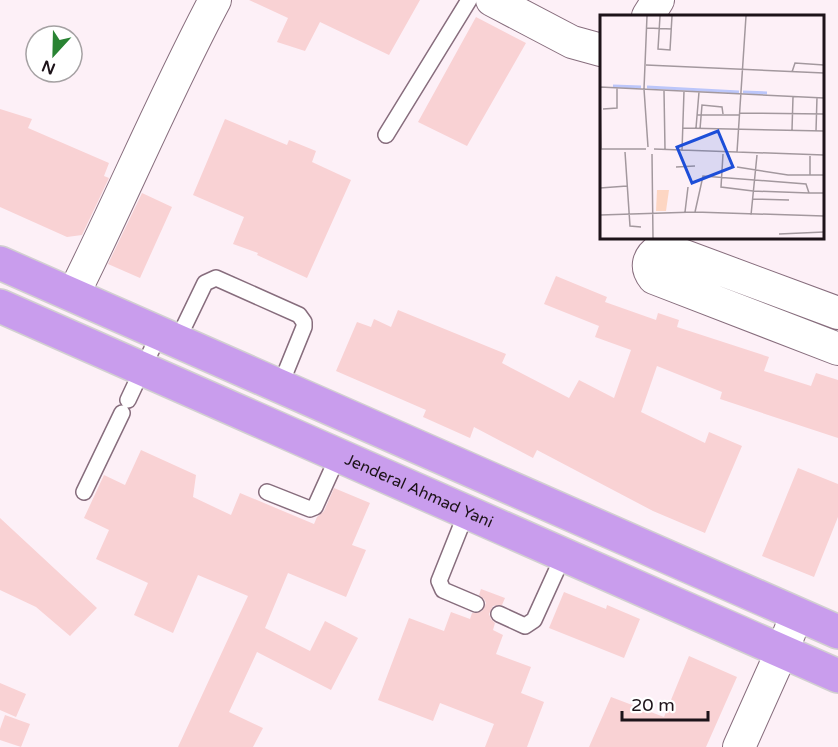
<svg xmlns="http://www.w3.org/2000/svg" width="838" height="747" font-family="'Varela Round',sans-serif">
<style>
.building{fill:#f9d2d4}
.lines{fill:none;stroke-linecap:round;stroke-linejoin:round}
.lane-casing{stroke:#876d7d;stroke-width:18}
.street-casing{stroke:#876d7d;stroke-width:34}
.highway-casing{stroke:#d2d0d1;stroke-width:36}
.lane{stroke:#fff;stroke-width:15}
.street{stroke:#fff;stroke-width:32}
.highway{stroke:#c99ded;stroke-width:33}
.labels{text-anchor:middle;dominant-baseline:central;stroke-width:6;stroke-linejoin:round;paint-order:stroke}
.street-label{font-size:16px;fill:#1d1319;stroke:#fff}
.inset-river{fill:none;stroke:#bcc6fa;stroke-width:3}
.inset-road{fill:none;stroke:#a3989e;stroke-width:1.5}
.view{fill:#1d4ed8;fill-opacity:0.15;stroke:#1d4ed8;stroke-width:3}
.inset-edge{fill:none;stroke:#1d1319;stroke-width:3}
</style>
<rect width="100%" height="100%" fill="#fdf0f7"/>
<path class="building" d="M249,0h171l-31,55 -69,-33 -15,29 -28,-9 11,-24z
M476,17l50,26 -59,103 -49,-24z
M0,109l32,10 -4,9 81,35 -5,13 5,2 -27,57 -15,2 -67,-30z
M225,119l62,26 2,-5 27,11 -4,11 39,18 -44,98 -50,-23 1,-2 -25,-9 11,-27 -51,-22z
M142,193l30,14 -32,71 -32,-14z
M556,276l51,21 -2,5 51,18 2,-7 21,7 -2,7 92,30 -5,14 47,15 5,-13 22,7v58l-118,-39 2,-7 -65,-26 -16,46 64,31 4,-11 33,14 -37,87 -52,-22 -116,-61 -4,8 -59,-31 -4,11 -47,-21 3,-7 -90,-39 21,-49 14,5 3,-8 17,8 7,-17 108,44 -4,9 67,35 10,-18 35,18 17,-48 -36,-13 4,-11 -55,-22z
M141,450l55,25 -3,22 38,18 9,-22 74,31 3,-7 7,-6 10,-23 36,15 -18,42 14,5 -20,47 -58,-24 -23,55 45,23 15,-30 33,17 -27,52 -74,-38 -28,60 34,16 -10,19h-75l70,-151 -50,-21 -25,58 -39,-18 14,-32 -52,-24 13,-29 -25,-12 20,-43 21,10z
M798,468l40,16v33l-24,60 -52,-21z
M0,518l97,90 -27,28 -34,-29 -36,-17z
M481,589l24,9 -3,7 -9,1 -4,8 2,5 4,4 -2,7 10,5 -7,19 35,13 -10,26 23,9 -17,45h-42l9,-23 -54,-21 -7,18 -55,-21 31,-82 35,13 7,-19 19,7 2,-6 10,-2 4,-8 -2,-4 -5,-4z
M564,592l42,17 1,-4 33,14 -16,39 -75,-30z
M689,656l48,21 -31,70h-117l22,-50 53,20z
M0,683l26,11 -10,23 -16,-7z
M5,715l25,9 -9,23 -21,-7v-11z"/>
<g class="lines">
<g class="lane-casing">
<path id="lane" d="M386,135l83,-135
M177,341l28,-58 11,-5 83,37 5,7v5l-24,59
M128,400l31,-66
M84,492l38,-79
M267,492l43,17 5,-2 24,-53
M467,511l-28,70 4,9 33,14
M499,614l26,12 9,-6 30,-66"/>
</g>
<g class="street-casing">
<path id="street" d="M492,0l80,42 29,8
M648,16l10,-16
M73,295c49,-98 91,-199 142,-295
M838,313l-159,-59 -19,-5c-12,8 -15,18 -6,29l184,71
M739,747l43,-96 15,-37"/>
</g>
<g class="highway-casing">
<g id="highway">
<path d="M0,263l838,369"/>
<path id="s1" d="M0,306l838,370"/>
</g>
</g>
<use href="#lane" class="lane"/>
<use href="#street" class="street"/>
<use href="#highway" class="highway"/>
</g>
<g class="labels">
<g class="street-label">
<text stroke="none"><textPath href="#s1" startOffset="458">Jenderal Ahmad Yani</textPath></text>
</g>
</g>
<g transform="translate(600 15)">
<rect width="224" height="224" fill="#fdf0f7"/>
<path d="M57,175h12l-3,21h-10z" fill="#fdd6c3"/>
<path class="inset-river" d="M13,71l28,1M47,72l92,5M143,77l24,1"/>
<path class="inset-road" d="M47,1l-3,73 4,58M60,1l-2,33 12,1 2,-34M47,13l25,1M46,50l178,8M192,57l3,-9 29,2M0,72l224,11M0,72l1,62M64,76l1,58M3,94l14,-1v-20M140,98l84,1M97,100h43M83,113l141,3M96,113l3,-36M100,114l2,-24 20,2 1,7M192,115l1,-33M216,116l1,-34M0,134h46M54,134l170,6M82,136l2,-60M25,137l5,74 11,1M137,137l9,-136M52,139l1,84M123,139l-2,33 32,4M76,152l19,-1M137,152l51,8h36M210,160v-19M0,173l27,-2M153,176l56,2M152,184l37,1M85,197l3,-25M95,197l8,-36 103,8 3,9h15M0,200l95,-3 129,4M151,200l6,-60M179,219l45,-2"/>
<path class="view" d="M118,116l15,36 -41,16 -15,-36z"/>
<rect width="224" height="224" class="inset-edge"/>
</g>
<g transform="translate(54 54) rotate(202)"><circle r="28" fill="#ffffff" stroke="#a5a1a3" stroke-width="1.5"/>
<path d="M0-4.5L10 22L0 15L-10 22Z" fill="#298333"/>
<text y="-9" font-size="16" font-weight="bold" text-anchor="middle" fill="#1d1319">N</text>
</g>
<path d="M622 711v9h86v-9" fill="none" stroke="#1d1319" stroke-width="3"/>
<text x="631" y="711" font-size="18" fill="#1d1319" stroke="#ffffff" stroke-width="4.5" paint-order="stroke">20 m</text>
</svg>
